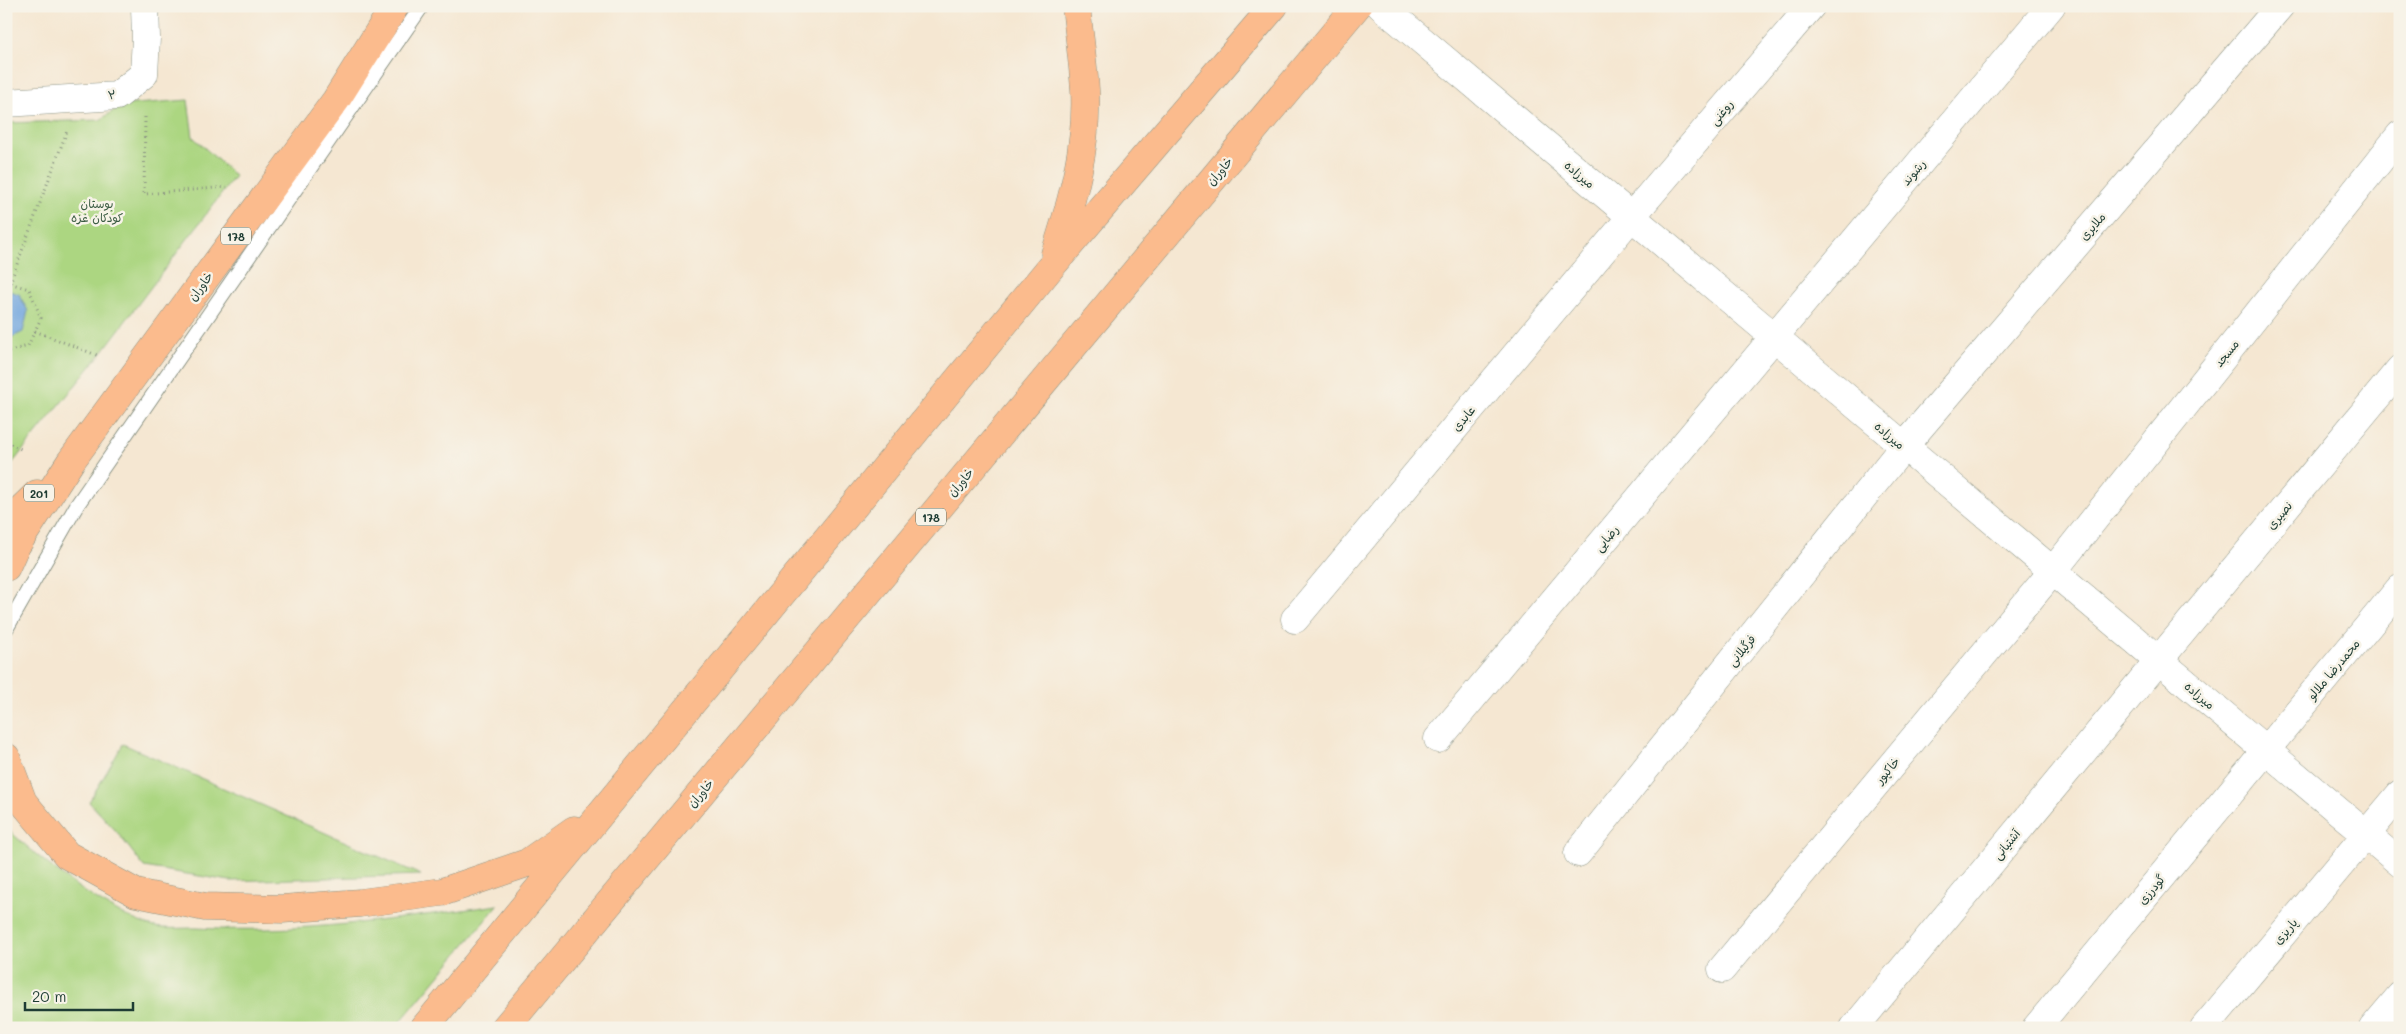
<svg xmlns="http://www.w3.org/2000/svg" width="2406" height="1034" font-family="Mali,'Playpen Sans Arabic',sans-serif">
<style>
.green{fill:#acd681;stroke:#668a5a}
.water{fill:#71a5de;stroke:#487189}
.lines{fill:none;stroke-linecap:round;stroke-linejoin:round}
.lane-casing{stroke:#8a9283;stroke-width:16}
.street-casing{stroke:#8a9283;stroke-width:29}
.primary-casing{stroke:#8a9283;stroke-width:29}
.path{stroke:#8a9283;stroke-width:3;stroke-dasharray:1 4;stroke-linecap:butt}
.lane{stroke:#fff;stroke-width:14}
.street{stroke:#fff;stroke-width:28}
.primary{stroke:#fbbb8d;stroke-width:28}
.labels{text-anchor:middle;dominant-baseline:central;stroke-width:5;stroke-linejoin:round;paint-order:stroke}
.shield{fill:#f7f3e8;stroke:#60746a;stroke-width:1}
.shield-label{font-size:11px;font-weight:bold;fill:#1f3d34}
.street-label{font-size:12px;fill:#1f3d34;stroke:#f7f3e8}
.park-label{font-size:12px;fill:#3b5c43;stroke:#f7f3e8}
</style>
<rect width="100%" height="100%" fill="#f7f3e8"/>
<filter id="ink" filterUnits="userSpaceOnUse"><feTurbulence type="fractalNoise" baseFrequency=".02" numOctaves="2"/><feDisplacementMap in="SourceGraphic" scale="10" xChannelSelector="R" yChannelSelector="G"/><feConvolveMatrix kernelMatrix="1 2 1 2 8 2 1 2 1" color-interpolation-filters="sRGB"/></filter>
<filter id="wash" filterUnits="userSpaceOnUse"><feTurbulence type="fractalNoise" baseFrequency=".0096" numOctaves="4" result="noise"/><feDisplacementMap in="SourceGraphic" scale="20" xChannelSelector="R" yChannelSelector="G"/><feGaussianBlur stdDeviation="1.12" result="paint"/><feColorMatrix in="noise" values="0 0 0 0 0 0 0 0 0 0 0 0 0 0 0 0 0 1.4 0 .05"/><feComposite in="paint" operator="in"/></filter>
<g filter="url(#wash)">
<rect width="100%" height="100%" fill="#f5e7d2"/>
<path class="green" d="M188,100l5,37 42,39 -136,180 -93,115v-348l94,-3 22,-15z
M123,744l298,131 -191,6 -86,-14 -27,-35 -28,-30z
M7,829c42,37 87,76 140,96 14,5 34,3 49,3 101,6 202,-9 302,-23l-103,123h-389z"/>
<path class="water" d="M6,290l13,4 9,17 -5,21 -17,8z"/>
</g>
<g filter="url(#ink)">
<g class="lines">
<g class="lane-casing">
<path id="lane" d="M6,629l71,-124 345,-499"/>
</g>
<g class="street-casing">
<path id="street" d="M1381,6l1019,857
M6,103l111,-7 27,-22 2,-36 -1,-32
M1295,619l336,-402 180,-211
M1438,739l613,-733
M1578,853l326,-407 376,-440
M1722,969l331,-398 347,-436
M1854,1028l546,-659
M2036,1028l364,-440
M2204,1028l196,-234
M2373,1028l27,-32"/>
</g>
<g class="primary-casing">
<path id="primary" d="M1055,254c17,-52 33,-109 30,-164 -2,-28 -6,-56 -9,-84
M6,524l31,-30
M6,567l8,-18 57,-88 265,-361 59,-94
M6,757l17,45 44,53 69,38 69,14 77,2 78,-6 82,-11 85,-29 47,-33
M424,1028l626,-760 224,-262
M505,1028l852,-1022"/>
</g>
<path class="path" d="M145,117l-1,77 83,-7
M6,282l23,7 12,29 -13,28 -22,6
M10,283l57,-152
M35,331l64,25
M6,442l17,8"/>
<use href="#lane" class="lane"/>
<use href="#street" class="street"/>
<use href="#primary" class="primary"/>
</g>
</g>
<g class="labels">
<g class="shield">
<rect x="221" y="227.5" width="30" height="17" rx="4"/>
<rect x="24" y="484.5" width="30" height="17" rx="4"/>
<rect x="916" y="508.5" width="30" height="17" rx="4"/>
</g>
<g class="shield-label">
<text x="236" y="236">178</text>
<text x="39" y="493">201</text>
<text x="931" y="517">178</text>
</g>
<g class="street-label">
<text transform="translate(112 94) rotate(-14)">۲</text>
<text transform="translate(1721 112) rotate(-50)">روغنی</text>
<text transform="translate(1219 171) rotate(-50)">خاوران</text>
<text transform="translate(1913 172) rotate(-50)">رشوند</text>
<text transform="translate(1580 174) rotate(40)">میرزاده</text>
<text transform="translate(2092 226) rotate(-49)">ملایری</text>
<text transform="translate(200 286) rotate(-54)">خاوران</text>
<text transform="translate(2226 353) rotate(-51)">مسجد</text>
<text transform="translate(1463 418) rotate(-50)">عابدی</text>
<text transform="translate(1890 435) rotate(40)">میرزاده</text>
<text transform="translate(960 482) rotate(-50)">خاوران</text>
<text transform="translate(2279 515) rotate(-50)">نصیری</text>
<text transform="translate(1606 538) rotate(-50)">رضایی</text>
<text transform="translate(1741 650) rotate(-51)">فرگیلانی</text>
<text transform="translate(2333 669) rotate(-50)">محمدرضا ملالو</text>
<text transform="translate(2200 695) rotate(40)">میرزاده</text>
<text transform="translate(1887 770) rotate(-50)">خاکپور</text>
<text transform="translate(700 793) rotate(-50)">خاوران</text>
<text transform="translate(2006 844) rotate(-50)">آشتیانی</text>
<text transform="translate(2151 889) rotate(-50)">گودرزی</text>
<text transform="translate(2285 931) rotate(-50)">پاریزی</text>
</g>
<g class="park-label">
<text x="97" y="203">بوستان<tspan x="97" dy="14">کودکان غزه</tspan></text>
</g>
</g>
<rect width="2406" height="1034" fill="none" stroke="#f7f3e8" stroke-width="25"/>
<path d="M25 1002v8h108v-8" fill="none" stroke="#1f3d34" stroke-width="2.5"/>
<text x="32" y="1002" font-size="15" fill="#1f3d34" stroke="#f7f3e8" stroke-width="4" paint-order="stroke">20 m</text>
</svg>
